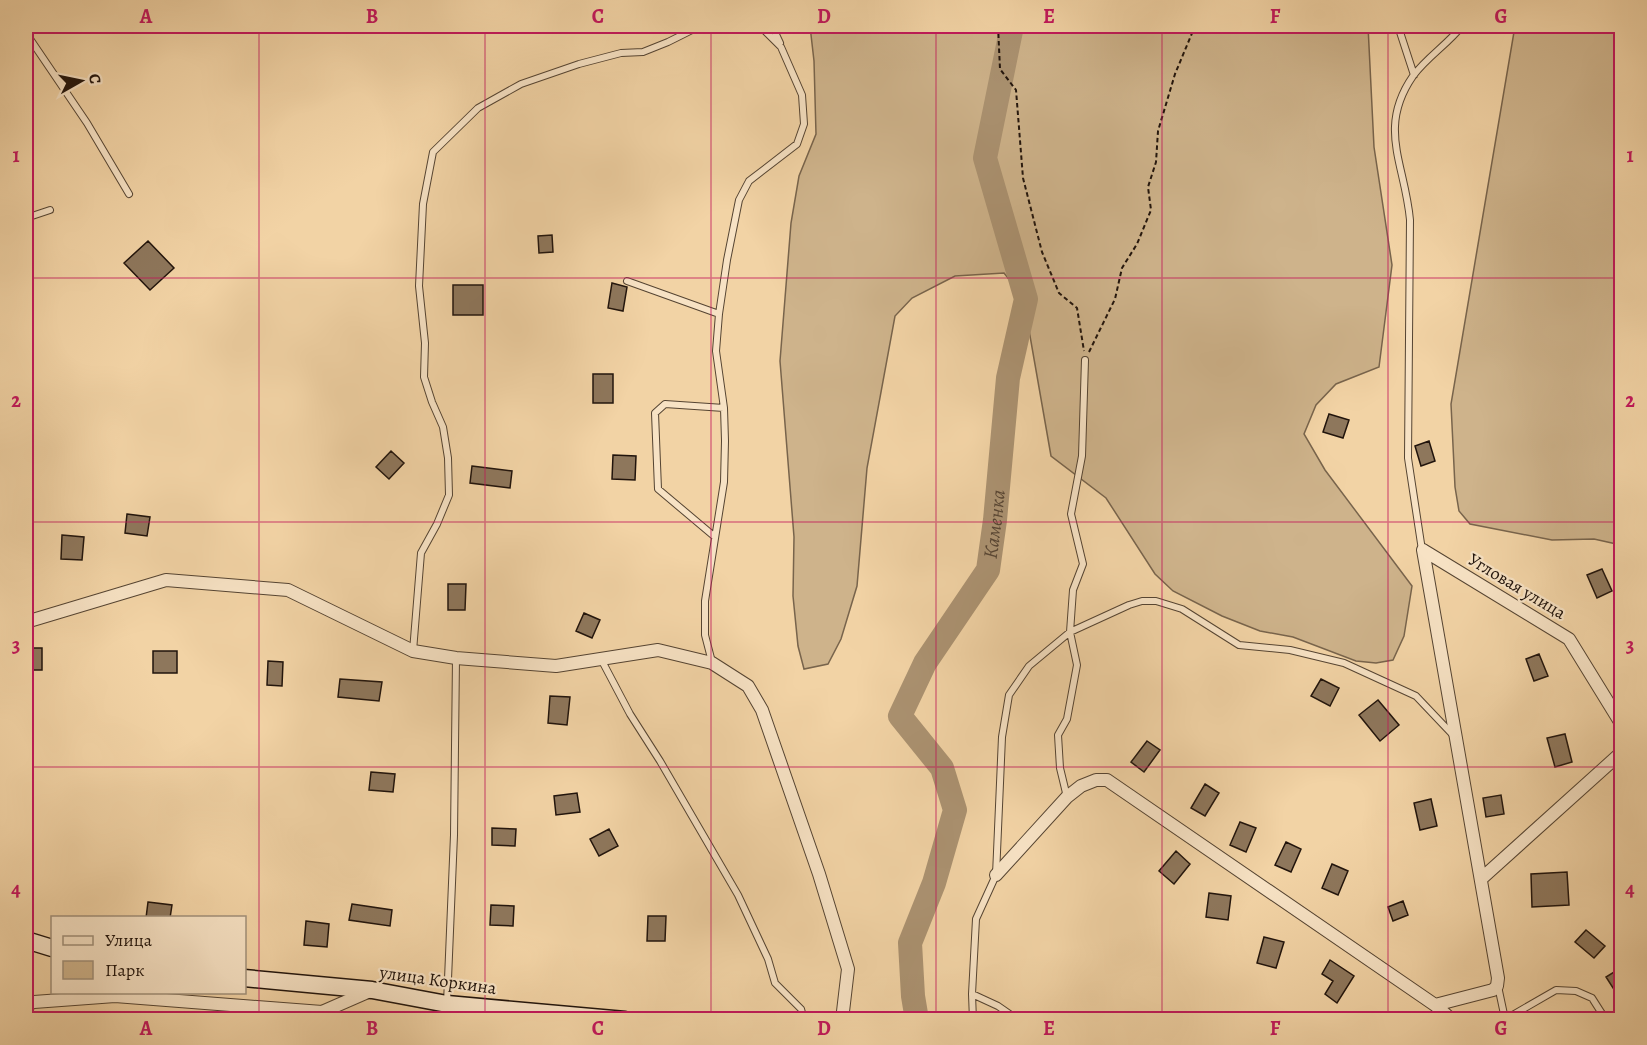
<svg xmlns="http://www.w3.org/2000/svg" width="1647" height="1045" font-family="Alegreya,serif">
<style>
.green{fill:#ceb38b;stroke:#78644c;stroke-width:1.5}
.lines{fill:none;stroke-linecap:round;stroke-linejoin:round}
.river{stroke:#ab9271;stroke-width:24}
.building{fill:#8e775c;stroke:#21140c;stroke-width:1.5}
.service-casing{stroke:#554432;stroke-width:8}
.minor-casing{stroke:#554432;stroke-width:14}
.secondary-casing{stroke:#21140c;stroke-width:19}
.path{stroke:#21140c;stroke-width:2;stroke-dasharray:4.5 3;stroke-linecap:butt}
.service{stroke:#f7e2c4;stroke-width:6}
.minor{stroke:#f7e2c4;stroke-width:12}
.secondary{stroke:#f7e2c4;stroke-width:16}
.grid{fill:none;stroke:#c2185b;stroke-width:1.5;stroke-opacity:0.55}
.labels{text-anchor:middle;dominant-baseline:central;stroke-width:4.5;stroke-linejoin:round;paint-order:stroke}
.street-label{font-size:18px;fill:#21140c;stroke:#f7e2c4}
.water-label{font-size:20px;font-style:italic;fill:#584634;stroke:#f7e2c4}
.neatline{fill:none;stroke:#c2185b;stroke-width:2}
.grid-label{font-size:20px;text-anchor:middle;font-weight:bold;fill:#c2185b}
</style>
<rect width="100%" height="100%" fill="#f2d3a5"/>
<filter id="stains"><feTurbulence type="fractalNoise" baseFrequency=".00333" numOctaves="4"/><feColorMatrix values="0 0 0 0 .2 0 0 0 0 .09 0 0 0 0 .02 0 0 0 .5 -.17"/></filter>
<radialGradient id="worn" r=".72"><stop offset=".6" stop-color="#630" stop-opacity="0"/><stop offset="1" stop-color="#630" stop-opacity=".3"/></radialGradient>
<path class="green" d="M810,26h558l6,121 18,118 -13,102 -43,17 -20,21 -12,29 21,36 87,116 -8,50 -11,24 -17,3 -20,-2 -63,-24 -33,-6 -38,-15 -49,-25 -18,-17 -49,-76 -55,-42 -25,-143 -10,-25 -12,-15 -49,3 -43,22 -17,18 -28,152 -10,118 -16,53 -13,25 -24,5 -6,-23 -5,-50 1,-59 -14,-176 11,-138 8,-47 17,-42 -2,-73z
M1515,26h106v519l-27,-6 -42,1 -82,-16 -11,-13 -4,-24 -4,-83z"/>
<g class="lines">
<path class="river" id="s1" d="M917,1020l-4,-24 -3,-53 24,-60 21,-73 -13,-42 -42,-52 25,-53 63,-93 7,-50 13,-142 18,-79 -41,-141 27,-132"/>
</g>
<path class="building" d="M552,235l1,17 -14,1 -1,-17z
M148,241l26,27 -24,22 -26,-27z
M612,283l15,4 -4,24 -15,-3z
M453,285h30v30h-30z
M593,374h20v29h-20z
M1329,414l20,6 -6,18 -20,-6z
M1429,441l6,20 -14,5 -6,-20z
M391,451l13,12 -15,16 -13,-12z
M613,455l23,1 -1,24 -23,-1z
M472,466l40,5 -2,17 -40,-5z
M127,514l23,3 -3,19 -22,-3z
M62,535l22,2 -2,23 -21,-1z
M1602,569l10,22 -15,7 -10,-23z
M448,584h18l-1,26h-17z
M584,613l16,7 -8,18 -16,-7z
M26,648h16v22h-16z
M153,651h24v22h-24z
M1539,654l9,22 -14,5 -8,-22z
M268,661l15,1 -1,24 -15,-1z
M340,679l42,3 -3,19 -41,-4z
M1321,679l18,9 -9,18 -19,-10z
M550,696l20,1 -3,28 -19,-2z
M1378,700l21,25 -19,16 -21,-26z
M1565,734l7,28 -17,5 -8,-29z
M1147,741l13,9 -16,22 -13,-10z
M371,772l24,2 -2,18 -24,-2z
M1205,784l14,9 -14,23 -14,-8z
M577,793l3,19 -24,3 -2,-19z
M1501,795l3,19 -18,3 -3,-19z
M1431,799l6,27 -17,4 -6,-27z
M1240,822l16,6 -10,24 -16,-7z
M492,828l24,1 -1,17 -23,-1z
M609,829l9,17 -19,10 -9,-17z
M1286,842l15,7 -10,23 -16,-7z
M1176,851l14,13 -16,20 -15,-13z
M1332,864l16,7 -10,24 -16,-7z
M1567,872l2,33 -37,2 -1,-33z
M1209,893l22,3 -3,24 -22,-3z
M1403,901l5,14 -15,6 -5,-14z
M148,902l24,3 -2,13h-24z
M352,904l40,6 -2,16 -41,-6z
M491,905l23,1 -1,20 -23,-1z
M648,916h18l-1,25h-18z
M306,921l23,3 -2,23 -23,-2z
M1586,930l19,16 -11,12 -19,-16z
M1264,937l20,5 -8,26 -19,-5z
M1330,960l24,16 -17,27 -12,-9 8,-13 -11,-7z
M1622,967v35l-16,-25z"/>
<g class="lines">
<g class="service-casing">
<path id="service" d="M772,26l8,17
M1398,26l16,49
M26,33l61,90 42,71
M26,223l3,-6 21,-7
M627,281l92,33
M715,537l-57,-48 -3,-76 10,-9 59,4
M1422,550l-14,-92 2,-238c-5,-56 -33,-92 3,-144 14,-19 35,-32 49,-50
M413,651l8,-98 16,-29 12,-29 -1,-37 -5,-31 -11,-25 -8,-25 1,-34 -6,-57 4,-82 10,-52 45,-44 43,-24 58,-20 42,-11 22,-1 25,-10 30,-15 9,-1
M601,659l29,55 30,47 78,134 30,64 7,24 26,26 3,11
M712,662l-7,-27v-34l19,-119 1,-41 -1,-33 -8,-57 3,-37 8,-54 12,-60 10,-19 48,-37 7,-20 -2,-29 -21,-48 -19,-19 -10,-2
M1067,797l-7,-29 -2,-33 9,-16 10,-54 -7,-33 59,-27 13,-4h14l26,8 57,36 51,5 54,13 72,33 37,39
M1498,986l7,33
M972,994l1,26
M447,1003l7,-168 2,-177
M1018,1020l-20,-14 -26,-12 4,-75 20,-44 6,-138 7,-42 20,-29 41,-34 3,-42 10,-26 -12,-50 11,-58 3,-96
M1504,1020l52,-30 20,1 16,7 14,22"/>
</g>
<g class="minor-casing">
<path id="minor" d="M1423,550l75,428 -1,8 -4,4 -58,15
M1423,550l146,89 53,86
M26,622l140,-42 122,10 125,61 43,7 100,8 102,-16 54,13 36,23 14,24 57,164 29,95 -6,51
M996,875l71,-78 14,-11 15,-6h11l328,225 17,15
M1481,879l141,-127
M26,1005l8,-3 81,-6 207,16 48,-21
M322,1012l18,8"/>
</g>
<g class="secondary-casing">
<path id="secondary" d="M26,940l26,8
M244,978l128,12 75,14 178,16"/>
</g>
<path class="path" d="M998,26l2,43 16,21 7,88 19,74 17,41 18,15 7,43
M1089,352l26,-53 7,-31 15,-24 14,-34 -3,-23 8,-25 2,-31 17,-57 20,-48"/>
<use href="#service" class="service"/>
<use href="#minor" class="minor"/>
<use href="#secondary" class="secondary"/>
</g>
<path class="grid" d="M259,26v994M485,26v994M711,26v994M936,26v994M1162,26v994M1388,26v994M26,278h1596M26,522h1596M26,767h1596"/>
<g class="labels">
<g class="street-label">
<text transform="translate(1517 586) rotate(31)">Угловая улица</text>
<text transform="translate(438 980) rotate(8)">улица Коркина</text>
</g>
<g class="water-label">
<text stroke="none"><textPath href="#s1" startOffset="546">Каменка</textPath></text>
</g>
</g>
<rect width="1647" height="1045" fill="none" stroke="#f2d3a5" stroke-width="66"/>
<rect x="51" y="916" width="195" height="78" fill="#f7e2c4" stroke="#a1907a" stroke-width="1.5"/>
<rect x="63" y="936" width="30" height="9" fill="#f7e2c4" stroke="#a1907a" stroke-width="1.5"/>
<text x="105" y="946" font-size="18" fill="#21140c">Улица</text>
<rect x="63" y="961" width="30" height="18" fill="#ceb38b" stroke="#a1907a" stroke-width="1.5"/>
<text x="105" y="976" font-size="18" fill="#21140c">Парк</text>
<g transform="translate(81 81) rotate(81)" stroke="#f7e2c4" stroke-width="4.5" paint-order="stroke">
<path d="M0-4.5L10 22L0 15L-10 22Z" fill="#21140c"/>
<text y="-9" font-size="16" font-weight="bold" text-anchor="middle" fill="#21140c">С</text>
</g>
<rect x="33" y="33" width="1581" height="979" class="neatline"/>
<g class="grid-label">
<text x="146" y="23">A</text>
<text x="372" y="23">B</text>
<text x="598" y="23">C</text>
<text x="824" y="23">D</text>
<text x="1049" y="23">E</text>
<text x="1275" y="23">F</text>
<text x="1501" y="23">G</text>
<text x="16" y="162">1</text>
<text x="1630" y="162">1</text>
<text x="16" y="407">2</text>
<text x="1630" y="407">2</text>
<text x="16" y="652">3</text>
<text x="1630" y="652">3</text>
<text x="16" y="896">4</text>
<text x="1630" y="896">4</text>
<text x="146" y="1035">A</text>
<text x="372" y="1035">B</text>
<text x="598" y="1035">C</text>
<text x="824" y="1035">D</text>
<text x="1049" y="1035">E</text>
<text x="1275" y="1035">F</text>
<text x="1501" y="1035">G</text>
</g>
<rect width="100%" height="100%" filter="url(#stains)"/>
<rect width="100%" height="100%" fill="url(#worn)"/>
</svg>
